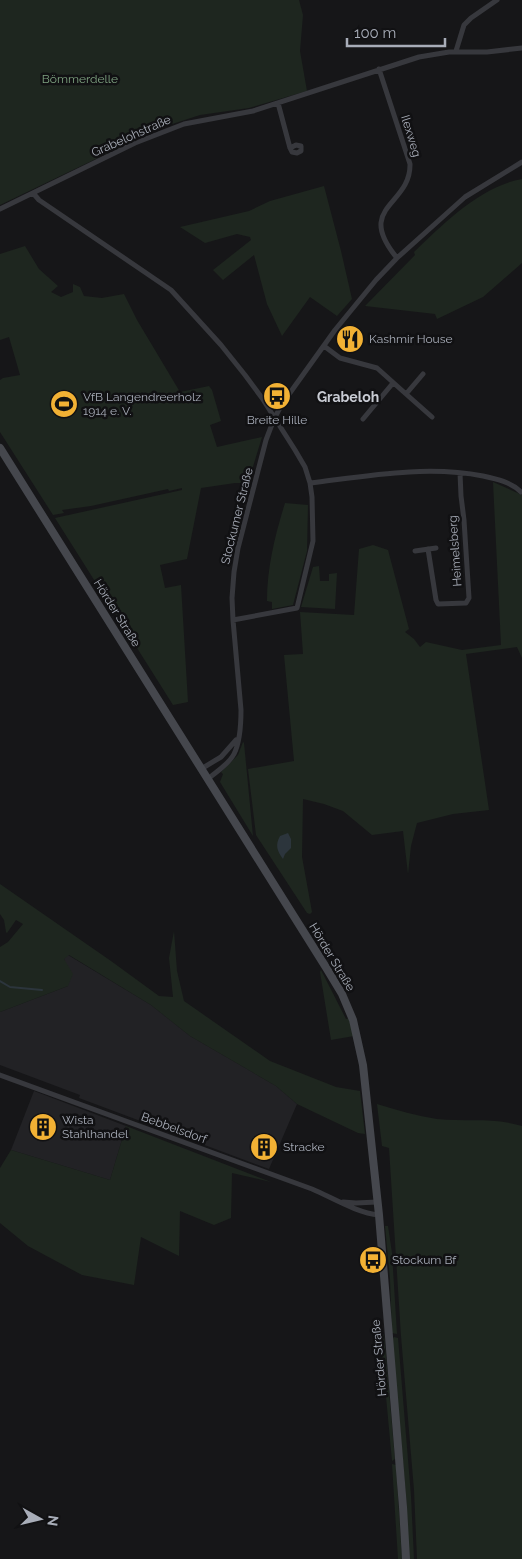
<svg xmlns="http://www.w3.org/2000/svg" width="522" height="1559" font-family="Raleway,sans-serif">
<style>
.built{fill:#222225}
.green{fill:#1e261f}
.water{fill:#2c353c}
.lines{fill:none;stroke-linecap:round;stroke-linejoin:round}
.stream{stroke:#2c353c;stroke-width:2}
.street{stroke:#37383d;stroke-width:5}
.secondary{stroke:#45474d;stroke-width:8}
.labels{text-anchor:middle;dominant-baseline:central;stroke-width:5;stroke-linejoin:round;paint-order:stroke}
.park-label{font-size:12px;fill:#7fa381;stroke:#111113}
.street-label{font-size:12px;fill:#a8adb8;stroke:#111113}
.poi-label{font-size:12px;fill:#a8adb8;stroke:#111113;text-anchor:start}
.neighbourhood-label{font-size:14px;font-weight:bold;fill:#c9ccd4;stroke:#111113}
</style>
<rect width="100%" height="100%" fill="#161618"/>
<path class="built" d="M68,955l83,50 39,31 86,50 21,18 -28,65 -190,-71 1,-3 -80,-30v-53l68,-26 -4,-28z
M34,1091l92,35 -16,54 -99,-30z"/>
<path class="green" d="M0,0h299l4,15 -3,36 7,40 -58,17 -49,7 -40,13 -160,77z
M522,179v84l-39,34 -46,22 -2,-5 -70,-8 50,-51 -1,-3c29,-28 67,-66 108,-73z
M324,186l17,65 11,48 -15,17 -27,-19 -28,39 -15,-32 -13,-49 -31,25 -10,-10 38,-30 -1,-3 -13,-3 -32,9 -25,-16 69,-16 21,-10z
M25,246l14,23 19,17 -7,6 10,5 12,-5v-8l7,3 4,9 18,2 22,-4 13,26 43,72 29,-6 3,4 9,31 -11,4 7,22 45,-10 -14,46h-13l-34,5 -14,71 -27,6 5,23 16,-3 7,117 -15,3 -118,-187 127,-28v-2l-13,3 -1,-2 -77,17 -29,4 2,3 -11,2 -53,-83v-52l3,-2 17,-3 -11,-38 -9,3v-86z
M493,482l29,13v163l-5,-11 -51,7 23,156 -36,4 -36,9 -6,23 -3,28 -5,-43 -31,4 -29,-24 -19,-7 -21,-5 -1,58 10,55 -2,2 -3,-1 -51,-78 -8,-66 46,-8 -10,-106 19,-1 -3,-42 54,3 5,-66 14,-4 15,5 21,79 -4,3 9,7 6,8 6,-5 36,8 39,-5z
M285,503l23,2 -1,46 -14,54 -21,4v-7l-5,-1c0,-33 8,-66 18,-98z
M319,566l1,15h9v-7l8,-1 -2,36 -34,-2 12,-40z
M243,742l1,1 9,93 -33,-54 3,-8 -2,-2 17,-17z
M0,884l111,77 48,35 14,1 -4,-39 5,-27 3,40 7,30 86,60 66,26 24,4 5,43 -7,-1 -61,-29 -21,-18 -86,-50 -39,-31 -82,-50 -5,4 9,15 -5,12 -68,26v-65l8,-5 15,-18 -7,-4 -9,13 -1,-1 -2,-12 -4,-6z
M321,970l25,49 3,-1 5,18 -23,4 -11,-68z
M377,1104c20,6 40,12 60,15 30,3 55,-2 85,7v433h-105l-3,-69 -13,-154 -12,-188 -7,-2z
M126,1126l145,56 -39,-9 -1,45 -17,7 -34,-14 -1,45 -38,-19 -7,48 -52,-10 -54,-29 -28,-23v-55l11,-18 99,30z
M385,1226h3l4,27 5,81 -5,-1 -2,-54z
M381,1331l3,4 11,124 -3,2 -12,-129z
M394,1337l4,1 13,158 3,63h-5l-3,-64 -14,-155z
M392,1464l4,1 6,94h-4z"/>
<path class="water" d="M288,833l3,6v9l-6,6 -2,5c-6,-8 -8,-14 -3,-23z"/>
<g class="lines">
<path class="stream" d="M0,981l10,6 32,3"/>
<path class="street" d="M456,51l8,-26 7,-7 26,-18
M379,69l31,95c1,42 -56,42 -13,94
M278,103l12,45 2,4 5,1 4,-2v-5l-5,-1 -6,3
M33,193l6,7 132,90 50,55 24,30 17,23 33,52 10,17 5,16 2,14 1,44 -16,67 -64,12
M0,209l135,-66 49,-19 69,-13 166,-54 30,-5h38l35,-4
M324,346l16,12 37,10 29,26 17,-20
M406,394l26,23
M363,419l30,-36
M310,483c57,-7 116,-18 173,-7 14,3 28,6 38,16
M428,549l8,51 2,4 28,-1 3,-5 -5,-78 -3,-24 -1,-23
M415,551l21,-3
M201,769l20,-12 15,-17
M208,779c8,-7 21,-15 26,-25 6,-12 7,-30 7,-44l-8,-90 -1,-22 2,-26 4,-24 28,-108 8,-21 8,-15 53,-74 41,-50 21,-22 68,-61 57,-35
M0,1075l312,114c21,9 45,24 67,26
M343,1202l13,1 21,-1"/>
<path class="secondary" d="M0,448l327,521 15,25 11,26 10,45 16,150 24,292 3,52"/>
</g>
<defs>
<g id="restaurant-disc" transform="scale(1.4375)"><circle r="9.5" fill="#f2b134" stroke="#111113"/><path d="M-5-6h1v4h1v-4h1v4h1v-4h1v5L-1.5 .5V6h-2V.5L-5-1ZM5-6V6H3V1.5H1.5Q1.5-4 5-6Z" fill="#111"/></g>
<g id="bus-disc" transform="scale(1.4375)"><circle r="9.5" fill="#f2b134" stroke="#111113"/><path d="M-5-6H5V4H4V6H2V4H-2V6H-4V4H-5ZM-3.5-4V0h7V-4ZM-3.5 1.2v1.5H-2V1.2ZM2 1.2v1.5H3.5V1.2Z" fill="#111"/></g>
<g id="stadium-disc" transform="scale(1.4375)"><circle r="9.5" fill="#f2b134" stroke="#111113"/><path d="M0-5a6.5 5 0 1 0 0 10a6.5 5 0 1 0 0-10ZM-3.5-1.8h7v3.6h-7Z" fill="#111"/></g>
<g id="building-disc" transform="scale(1.4375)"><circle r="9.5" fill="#f2b134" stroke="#111113"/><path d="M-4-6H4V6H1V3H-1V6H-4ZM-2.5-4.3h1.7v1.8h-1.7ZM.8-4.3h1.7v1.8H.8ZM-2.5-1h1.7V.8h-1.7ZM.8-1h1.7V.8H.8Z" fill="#111"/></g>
</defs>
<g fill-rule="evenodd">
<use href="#restaurant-disc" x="350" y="339"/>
<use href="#bus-disc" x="277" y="396"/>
<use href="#stadium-disc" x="64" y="404"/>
<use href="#building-disc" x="43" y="1127"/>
<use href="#building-disc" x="264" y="1147"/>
<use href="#bus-disc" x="373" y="1260"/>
</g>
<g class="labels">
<g class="park-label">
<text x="80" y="79">Bömmerdelle</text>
</g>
<g class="street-label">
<text transform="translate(131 136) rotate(-24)">Grabelohstraße</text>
<text transform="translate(411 136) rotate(73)">Ilexweg</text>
<text transform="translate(237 516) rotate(-76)">Stockumer Straße</text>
<text transform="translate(455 551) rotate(-94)">Heimelsberg</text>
<text transform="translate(117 613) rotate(58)">Hörder Straße</text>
<text transform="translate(332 957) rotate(59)">Hörder Straße</text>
<text transform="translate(174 1128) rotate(20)">Bebbelsdorf</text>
<text transform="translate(379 1358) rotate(-95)">Hörder Straße</text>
</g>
<g class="poi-label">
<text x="369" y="339">Kashmir House</text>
<text x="83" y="397">VfB Langendreerholz<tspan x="83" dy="14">1914 e. V.</tspan></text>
<text x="277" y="420" text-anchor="middle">Breite Hille</text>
<text x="62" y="1120">Wista<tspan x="62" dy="14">Stahlhandel</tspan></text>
<text x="283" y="1147">Stracke</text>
<text x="392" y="1260">Stockum Bf</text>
</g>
<g class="neighbourhood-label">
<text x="348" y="397">Grabeloh</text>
</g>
</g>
<g transform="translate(40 1519) rotate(98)" stroke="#111113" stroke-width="4" paint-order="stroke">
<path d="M0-4L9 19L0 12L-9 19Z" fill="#a8adb8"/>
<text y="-8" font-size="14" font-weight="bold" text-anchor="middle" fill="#a8adb8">N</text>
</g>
<path d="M347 38v8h98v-8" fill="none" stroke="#a8adb8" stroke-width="2.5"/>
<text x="354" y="38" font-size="15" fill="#a8adb8" stroke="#111113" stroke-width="4" paint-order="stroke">100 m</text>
</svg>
